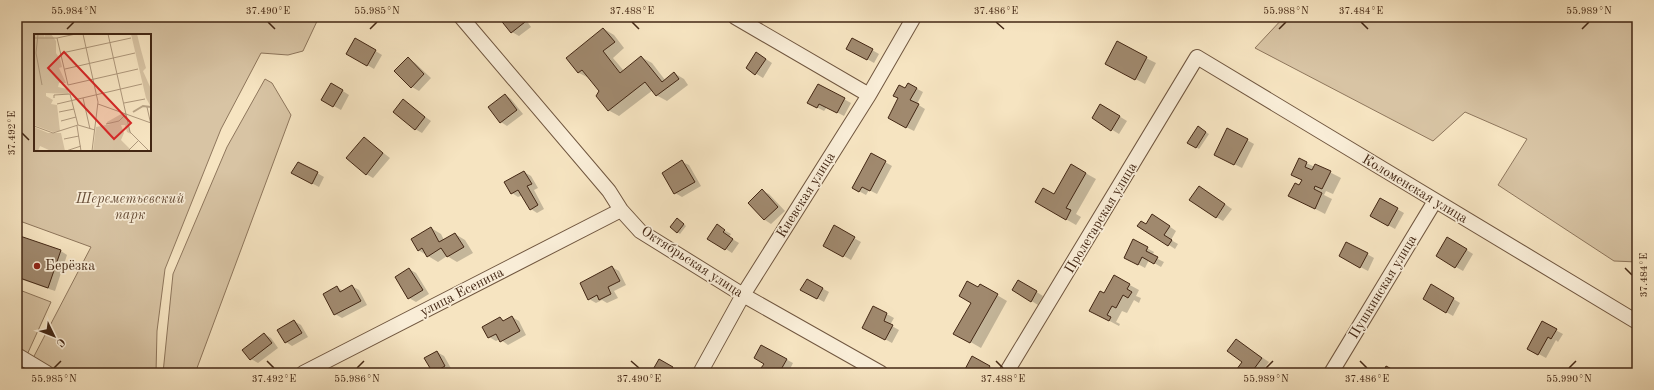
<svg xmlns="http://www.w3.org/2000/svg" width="1654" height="390" font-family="'Old Standard TT',serif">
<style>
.green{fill:#d8c4a4;stroke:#8e765c;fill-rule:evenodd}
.shadow{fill:#0003}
.building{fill:#a0896e;stroke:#432714}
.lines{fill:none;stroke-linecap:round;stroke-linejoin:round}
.minor-casing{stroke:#70563f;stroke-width:16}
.minor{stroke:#f9edd7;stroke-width:14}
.ticks{fill:none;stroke:#432714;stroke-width:1.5}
.poi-dot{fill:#8f2418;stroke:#f9edd7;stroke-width:1.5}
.labels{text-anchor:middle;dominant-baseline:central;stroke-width:3.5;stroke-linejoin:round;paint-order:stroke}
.street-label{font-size:14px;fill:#432714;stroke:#f9edd7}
.park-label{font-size:14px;font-style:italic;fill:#684e38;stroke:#f9edd7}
.poi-label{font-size:14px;fill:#432714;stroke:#f9edd7;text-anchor:start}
.inset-river{fill:none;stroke:#b9a486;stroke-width:2}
.inset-road{fill:none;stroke:#ae987c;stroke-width:1}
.view{fill:#d62828;fill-opacity:0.15;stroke:#d62828;stroke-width:2}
.inset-edge{fill:none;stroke:#432714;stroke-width:2}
.neatline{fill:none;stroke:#432714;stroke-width:1.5}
.ticks-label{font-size:10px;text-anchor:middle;fill:#432714}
</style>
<rect width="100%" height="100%" fill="#f6e4c1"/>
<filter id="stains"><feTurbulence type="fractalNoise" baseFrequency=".005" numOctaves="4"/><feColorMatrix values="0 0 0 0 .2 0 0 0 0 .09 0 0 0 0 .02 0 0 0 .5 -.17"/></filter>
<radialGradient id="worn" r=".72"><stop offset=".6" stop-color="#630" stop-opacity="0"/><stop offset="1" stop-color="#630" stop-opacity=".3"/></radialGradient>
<path class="green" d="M17,17h302l-16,34 -15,4 -27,-2 -40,76 -56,140 -8,62 -1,42h-102l-22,-13 59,-113 -74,-27zM35,35h115v115h-115z
M1284,17h353v245l-23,-1 -116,-76 29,-46 -62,-27 -32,29 -178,-93z
M265,79l7,4 19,32 -94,253 7,5h-41l10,-99 54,-127z
M17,289l34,13 -25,55 -9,-6z"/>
<path class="shadow" d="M503,17h21l7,10 -12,9 -7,-4 -11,-14z
M604,29l10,6 10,13 -11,10 11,13 17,-14 11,6 13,17 9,-7 10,6 4,6 -21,16 -11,-6 -3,-5 -34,26 -11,-6 -7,-19 -12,-13 -10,-5 -12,-15z
M356,39l26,16 -8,14 -27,-16z
M853,39l26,15 -5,9 -26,-15z
M763,57l9,6 -9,15 -16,-10z
M1146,58l10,5 -11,21 -29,-15z
M408,59l7,4 16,15 -12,13 -7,-4z
M332,84l17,11 -8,15 -18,-10z
M908,84l15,8 -6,12 8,5 -11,22 -18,-9z
M818,85l33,18 -7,13 -17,-9 -3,4 -15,-8z
M505,95l6,4 12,15 -16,12 -6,-4z
M403,101l28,20 -9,12 -7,-4z
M1101,105l26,16 -8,13 -26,-16z
M1198,128l11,6 -10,15 -10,-7z
M364,138l26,20 -17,20 -7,-4z
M1247,140l7,4 -12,24 -20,-10z
M871,154l21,12 -15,28 -8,-4 -3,5 -13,-7z
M1300,160l15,7 1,-2 25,13 -8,16 -7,-3 -2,4 8,4 -7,15 -25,-13 -1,-15 3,-6z
M682,162l7,3 12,21 -19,11 -7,-4z
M1071,165l25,14 -20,35 5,3 -5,8 -40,-23 18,-7z
M524,172l7,4 7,12 -4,2 10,19 -7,4 -6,-4 -8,-14 -5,2 -6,-4z
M317,173l7,4 -5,10 -19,-10z
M762,191l7,3 16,17 -14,13 -6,-4 -16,-17z
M1206,191l26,18 -9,12 -7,-4z
M1381,200l23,13 -9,16 -23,-13z
M1159,219l17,12 -5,9 7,4 -3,5 -6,-4 -23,-20z
M680,221l6,5 -6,8 -3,-2z
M834,227l27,15 -10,18 -27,-15z
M431,228l10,6 3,6 11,-6 10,6 8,13 -16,9 -10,-6 -9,6 -20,-12z
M724,230l7,4 -2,3 10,6 -7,10 -23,-15z
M17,236l44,15 6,4 -12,36 -38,-13z
M1448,238l25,16 -10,17 -26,-15z
M1134,241l20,11 -2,4 12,6 -3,5 -12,-7 -4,8 -20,-11z
M1367,254l7,4 -6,13 -21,-11z
M612,267l7,4 7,14 -12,6 4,7 -11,5 -5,-3 -6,3 -7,-4z
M409,269l7,4 13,21 -13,8 -7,-4z
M1115,277l24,13 -3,6 5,2 -2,5 -5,-3 -7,13 -5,-2 -6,11 4,2 -1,2 -19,-10 5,-22z
M807,280l22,12 -5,10 -22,-12z
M1019,281l24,15 -5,9 -24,-15z
M980,285l27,16 -26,47 -26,-15z
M352,286l7,4 8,15 -25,13 -7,-4 -11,-20 13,-7 6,4z
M1432,286l28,17 -7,13 -29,-17z
M874,307l20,11 -4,7 9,5 -7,13 -22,-12z
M512,317l7,4 7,14 -18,10 -8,-6 -4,2 -7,-4 11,-19 5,3z
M294,321l7,4 7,12 -16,9 -6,-4z
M1542,323l21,11 -5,8 -2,-2 -10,18 -18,-10z
M264,334l7,4 7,10 -20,15 -7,-4 -7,-9z
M1236,340l33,22 -8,11h-26l8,-11z
M761,346l32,17 -5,10h-17l-9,-5 3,-5z
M437,352l7,4 8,14 -6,3 -13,-1z
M660,360l19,12v1h-27z
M990,367l6,3 -1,3h-30z
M398,371l4,2h-8z"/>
<path class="building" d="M501,17h20l4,5 -14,11 -12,-15z
M603,28l12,14 -12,9 17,22 21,-17 21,26 12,-10 5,7 -23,17 -11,-14 -37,29 -12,-15 3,-5 -17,-21 -4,3 -12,-15z
M355,38l21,12 -9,16 -21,-12z
M852,38l21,11 -6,11 -21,-11z
M1117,41l30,16 -12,23 -30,-16z
M756,52l10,7 -11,16 -9,-7z
M408,57l16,17 -13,14 -17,-17z
M331,83l12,7 -10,17 -12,-7z
M908,83l9,5 -7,12 9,4 -13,24 -18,-10 10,-20 -5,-2 6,-11 6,3z
M818,84l27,14 -8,15 -18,-9 -2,4 -10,-5z
M505,94l12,16 -17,13 -12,-16z
M403,99l22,18 -10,13 -22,-18z
M1100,104l20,12 -9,15 -19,-13z
M1198,126l8,6 -10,16 -9,-5z
M1227,128l21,11 -14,26 -20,-10z
M364,137l19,16 -17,22 -20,-17z
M871,153l15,8 -16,30 -8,-4 -3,5 -7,-4z
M1299,158l8,4 -2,5 7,3 3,-6 16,7 -9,18 -7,-3 -1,3 8,4 -7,16 -27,-13 7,-13 4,2 3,-5 -11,-5z
M682,160l13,22 -21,12 -12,-21z
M298,162l20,10 -6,12 -21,-11z
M1071,164l15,9 -20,35 5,2 -5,10 -31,-18 8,-14 11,6z
M524,171l8,13 -5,2 11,19 -8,5 -12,-20 -7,4 -7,-12z
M1199,186l26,18 -9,14 -27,-18z
M762,189l16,18 -14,13 -16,-17z
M1380,198l18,10 -10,18 -18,-10z
M1152,214l18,12 -6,9 8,5 -4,6 -31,-20 4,-5 5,3z
M677,218l7,6 -7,9 -7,-6z
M717,224l8,6 -2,2 10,7 -8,11 -18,-11z
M834,225l21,12 -12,20 -20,-11z
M431,227l8,15 16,-9 9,14 -17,10 -6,-9 -14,9 -5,-9 -4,3 -7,-12z
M17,235l44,15 -13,38 -31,-11z
M1447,237l20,12 -12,19 -19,-12z
M1133,239l15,8 -2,4 12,6 -4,7 -12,-7 -4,8 -14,-7z
M1346,242l22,11 -8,15 -21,-12z
M612,266l8,15 -12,6 3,7 -12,6 -2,-5 -9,5 -8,-17z
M409,268l14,22 -15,9 -13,-22z
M1114,275l16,9 -3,5 5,3 -4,6 -5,-3 -7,13 -4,-2 -5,9 4,2 -2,4 -20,-10 11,-20 4,2z
M807,279l16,9 -6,11 -17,-9z
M1018,280l19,11 -6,11 -19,-12z
M967,281l11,6 2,-3 18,10 -28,49 -17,-9 18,-31 -12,-7z
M1431,284l23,14 -8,15 -23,-14z
M352,285l9,16 -27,14 -11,-21 14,-8 3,6z
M873,306l14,7 -3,8 9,4 -8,15 -23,-12z
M512,316l8,15 -20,11 -4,-8 -8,4 -6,-11 18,-10 3,4z
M294,320l8,13 -17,10 -8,-13z
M1542,321l15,8 -6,10 -3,-2 -10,18 -11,-6z
M264,333l8,10 -22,17 -8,-10z
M1236,339l26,19 -11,15h-17l8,-11 -15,-11z
M761,345l26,14 -8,14 -7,-4 -2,4 -9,-5 3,-4 -10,-6z
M437,351l8,15 -12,7 -9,-15z
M972,356l18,10 -4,7h-23z
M659,359l14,8 -3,6h-19z
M1386,366l13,7h-16z"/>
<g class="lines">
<g class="minor-casing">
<path id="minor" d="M461,17l148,174 12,19 19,21 103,64 138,78
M735,17l134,78
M17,355l30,18
M303,373l318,-163
M700,373l43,-78 126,-200 45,-78
M1006,373l191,-316 440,265
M1331,373l104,-172"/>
</g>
<use href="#minor" class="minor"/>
</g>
<path class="ticks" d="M268,22l7,7M632,22l7,7M996,22l8,7M1361,22l7,7M67,29l7,-7M370,29l7,-7M1279,29l7,-7M1582,29l7,-7M22,133l7,7M1625,268l7,7M267,361l7,7M631,361l8,7M996,361l7,7M1360,361l7,7M54,368l7,-7M357,368l7,-7M1266,368l7,-7M1569,368l7,-7"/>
<circle class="poi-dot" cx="37" cy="266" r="4"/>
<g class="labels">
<g class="street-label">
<text transform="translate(1415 189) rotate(31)">Коломенская улица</text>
<text transform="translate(806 195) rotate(-58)">Киевская улица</text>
<text transform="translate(1101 218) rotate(-59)">Пролетарская улица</text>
<text transform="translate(692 262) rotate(33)">Октябрьская улица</text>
<text transform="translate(1383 287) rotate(-59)">Пушкинская улица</text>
<text transform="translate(462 292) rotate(-27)">улица Есенина</text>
</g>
<g class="park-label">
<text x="130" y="199">Шереметьевский<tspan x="130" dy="16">парк</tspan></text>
</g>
<g class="poi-label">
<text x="45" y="266">Берёзка</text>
</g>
</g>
<g transform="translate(34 34)">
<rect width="117" height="117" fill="#f6e4c1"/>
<path d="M0,0h10l1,4v-4h6l5,7v12l4,6 2,8 -3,1 7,15h-7l-1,4 9,2 2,5 -23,-1v3l7,4 -2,4 6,1 3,26 -7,1 -19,-7zM97,0h6l4,16 5,18 -3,3 8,18v18l-5,-9zM89,79l4,3 4,18 -4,-2 -2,-7h-4l3,8 -3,7 9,9 -2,2h-35l3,-24 15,-3h-4v-2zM0,93l14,6h13l4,18h-14l-11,-5 -2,5h-4z" fill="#d8c4a4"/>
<path class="inset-river" d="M99,78l10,-6 8,1"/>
<path class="inset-road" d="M4,0l-2,19 6,32M49,0l15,68 -6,49M74,0l22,98 19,19M0,4h23l19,-4M23,4l11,47 70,-16M28,19l69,-15M31,35l70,-16M20,64v-3l16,-1 8,31 17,5M49,64l7,31M90,69l21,-4M23,70l85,-20M64,70l53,19M113,73l4,18M25,78l15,-3M27,87l15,-4M72,90l13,-3 7,-7M0,92l19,7 25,-8M43,92l4,25M30,105l15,-3M32,117l15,-5M94,117l10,-10"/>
<path class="view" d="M30,18l67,71 -17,16 -66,-71z"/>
<rect width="117" height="117" class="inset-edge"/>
</g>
<rect width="1654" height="390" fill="none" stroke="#f6e4c1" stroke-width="44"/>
<g transform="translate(54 336) rotate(133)" stroke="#f9edd7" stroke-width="3" paint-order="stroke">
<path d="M0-3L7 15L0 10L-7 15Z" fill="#432714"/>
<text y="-6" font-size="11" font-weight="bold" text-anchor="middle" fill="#432714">С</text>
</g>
<rect x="22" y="22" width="1610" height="346" class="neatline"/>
<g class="ticks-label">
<text x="74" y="14">55.984°N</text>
<text x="268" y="14">37.490°E</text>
<text x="377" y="14">55.985°N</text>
<text x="632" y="14">37.488°E</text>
<text x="996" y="14">37.486°E</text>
<text x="1286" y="14">55.988°N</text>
<text x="1361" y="14">37.484°E</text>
<text x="1589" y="14">55.989°N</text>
<text transform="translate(11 133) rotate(-90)" y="4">37.492°E</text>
<text transform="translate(1643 275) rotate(-90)" y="4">37.484°E</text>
<text x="54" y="382">55.985°N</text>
<text x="274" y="382">37.492°E</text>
<text x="357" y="382">55.986°N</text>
<text x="639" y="382">37.490°E</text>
<text x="1003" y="382">37.488°E</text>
<text x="1266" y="382">55.989°N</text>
<text x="1367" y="382">37.486°E</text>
<text x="1569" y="382">55.990°N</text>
</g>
<rect width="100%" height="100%" filter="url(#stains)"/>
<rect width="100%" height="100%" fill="url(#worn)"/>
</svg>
